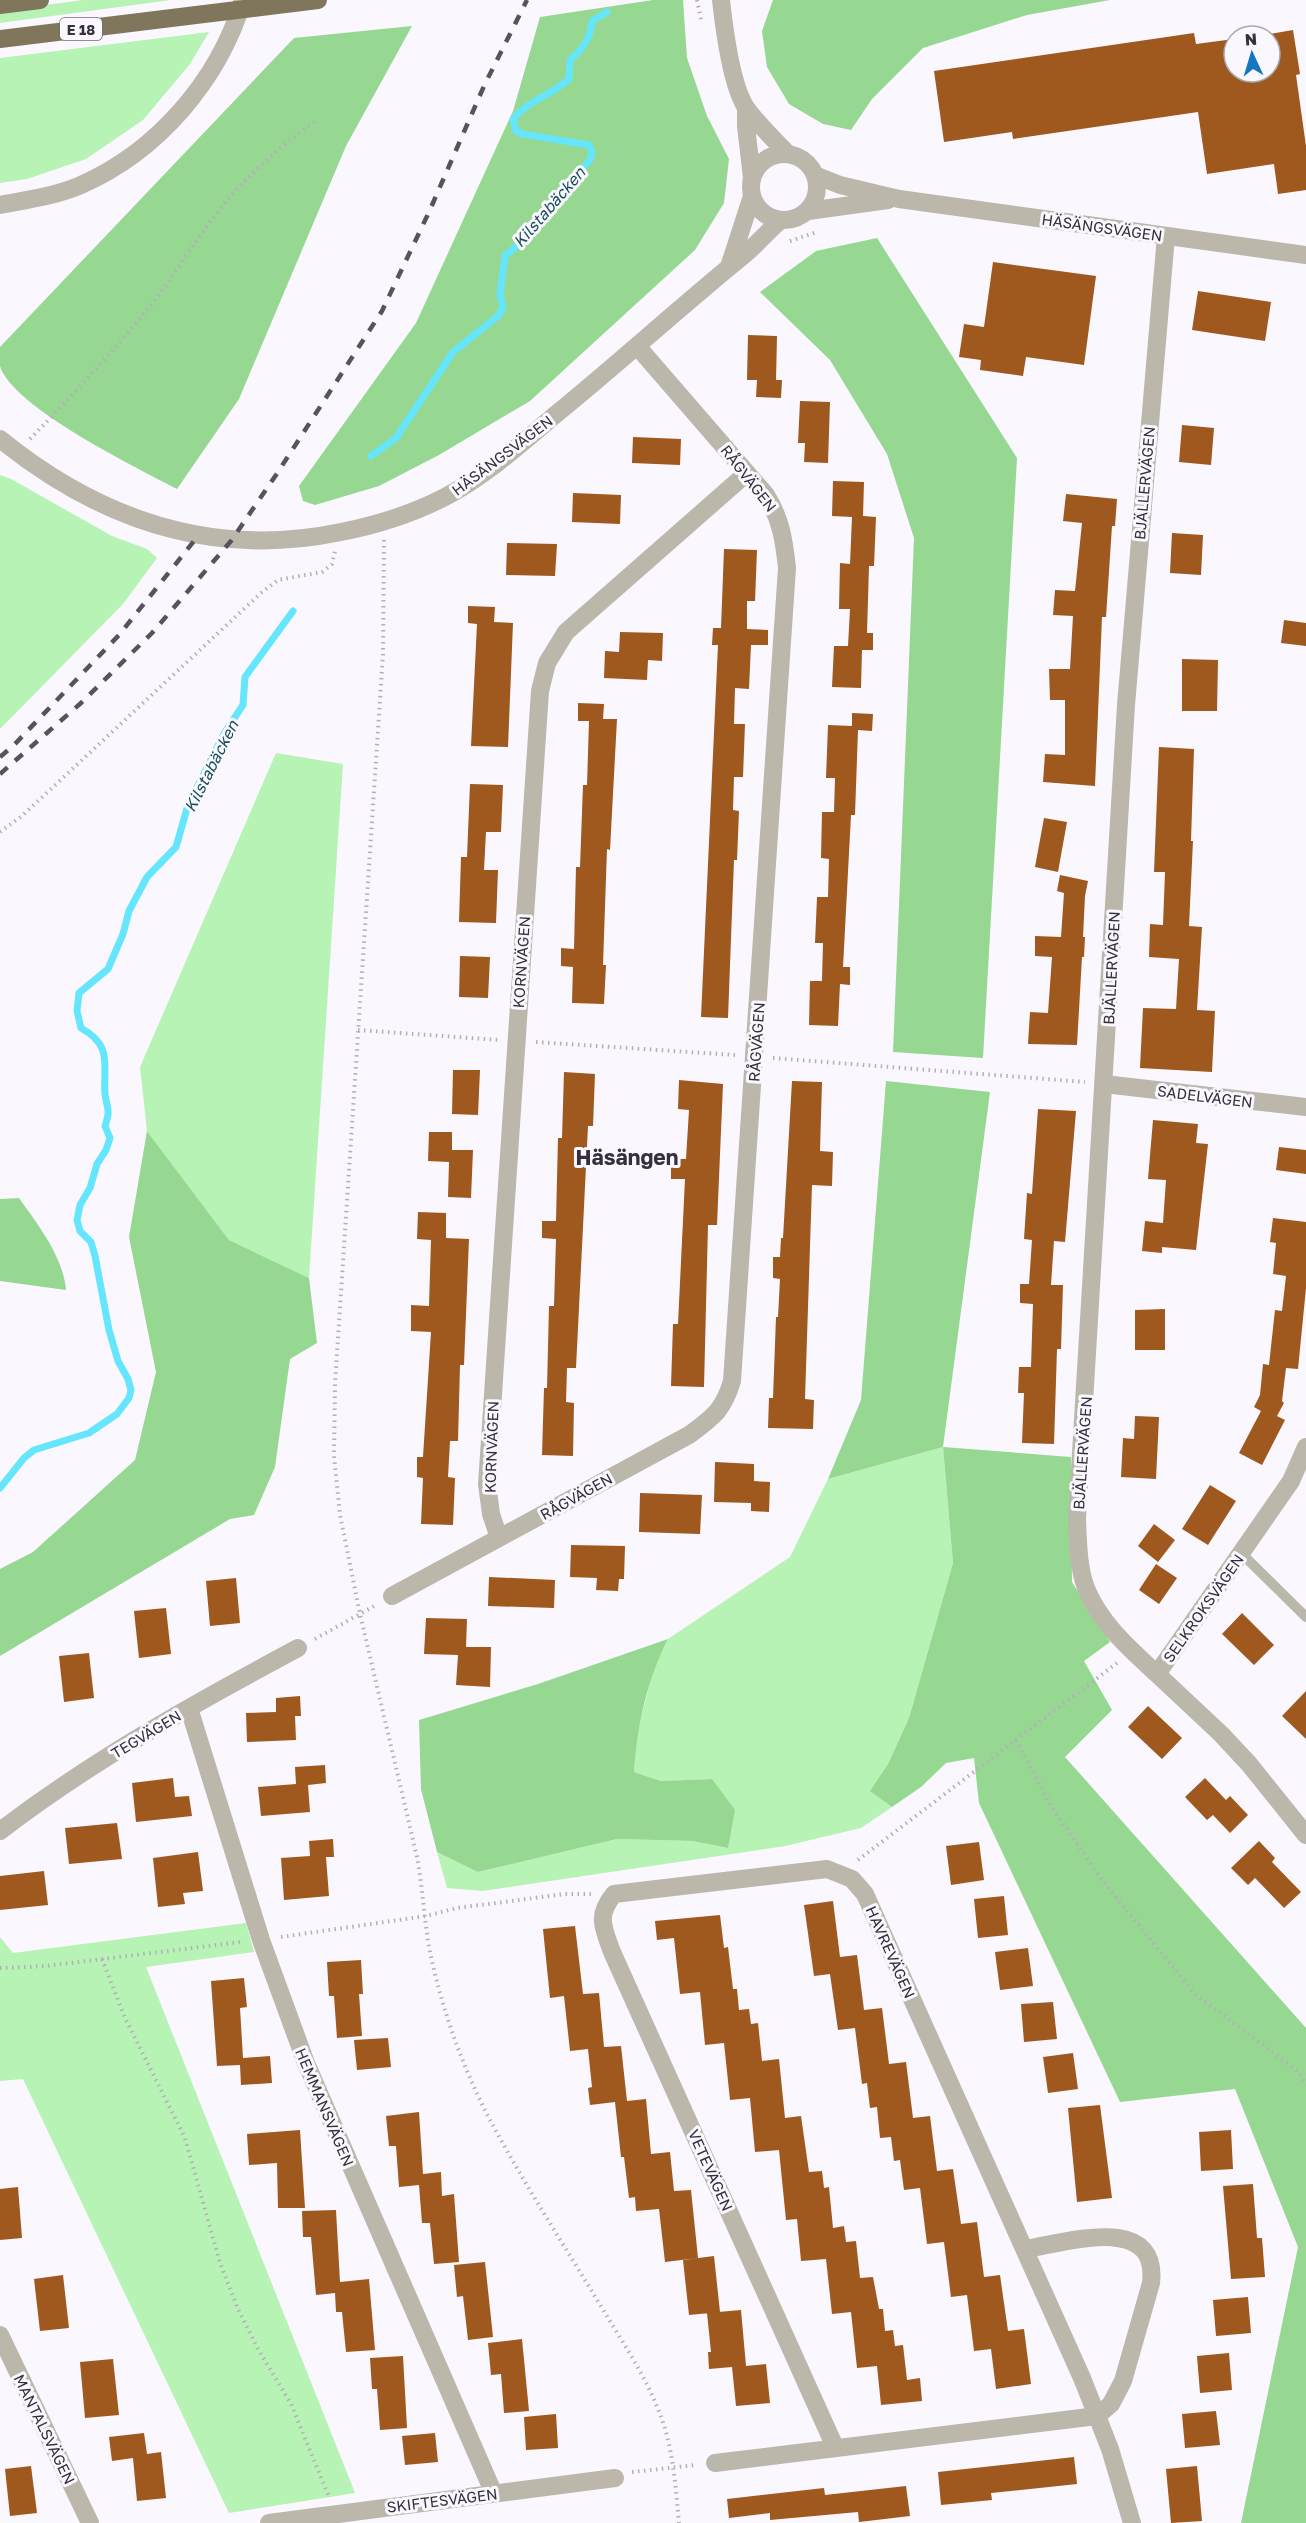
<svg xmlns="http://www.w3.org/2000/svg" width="1306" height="2523" font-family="'Golos Text',sans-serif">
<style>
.green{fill:#b7f3b4}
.forest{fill:#96d892}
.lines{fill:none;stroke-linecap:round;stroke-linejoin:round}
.stream{stroke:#65e6fc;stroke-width:7}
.building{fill:#9f581d}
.path{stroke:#b3afb8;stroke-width:4;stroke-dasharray:1.5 4.5;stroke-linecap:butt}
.service{stroke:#bbb7aa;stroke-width:10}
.minor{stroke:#bbb7aa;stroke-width:18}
.tertiary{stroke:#bbb7aa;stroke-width:18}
.trunk{stroke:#7f765c;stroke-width:18}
.rail{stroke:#57525d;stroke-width:4.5;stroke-dasharray:10 10;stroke-linecap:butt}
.labels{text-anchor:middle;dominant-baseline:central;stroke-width:6;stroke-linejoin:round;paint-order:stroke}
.shield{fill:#faf7fe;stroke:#706c76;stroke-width:1.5}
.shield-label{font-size:14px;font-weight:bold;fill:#35303c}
.street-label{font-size:15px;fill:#35303c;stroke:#faf7fe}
.water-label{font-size:16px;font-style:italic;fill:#185059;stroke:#faf7fe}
.district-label{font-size:21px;font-weight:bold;fill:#35303c;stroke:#faf7fe}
</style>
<rect width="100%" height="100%" fill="#faf7fe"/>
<path class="green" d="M83,0h88l-171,23v-12z
M209,32l-19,32 -47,56 -57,39 -59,20 -27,4v-125z
M0,475l11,4 101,57 35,13 10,9 -34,46 -123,125z
M276,753l67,11 -34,514 -80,-38 -82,-109 -7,-64z
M943,1447l10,116 -44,155 -21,46 -17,27 21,16 -31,21 -76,18 -302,45 -36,-3 -10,-36 42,20 138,-33 75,2 35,7 -15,-69 -51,2 -27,-9 2,-35 18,-70 14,-28 122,-82 38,-78z
M246,1923l8,29 -108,15 209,526 -126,20 -206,-434 -23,2v-144l13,16z"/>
<path class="forest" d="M653,0h30l4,58 20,58 22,43 -5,44 -29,47 -165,151 -91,54 -60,31 -64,19 -12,-4 -4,-15 117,-163 97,-212 27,-94z
M773,0h337l-83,15 -104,33 -51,51 -21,31 -28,-6 -34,-20 -22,-37 -5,-36z
M412,26l-66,120 -107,253 -62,90c-38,-20 -165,-82 -177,-123 0,-5 0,-13 0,-19l294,-309z
M877,238l140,220 -34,600 -90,-6 21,-514 -27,-84 -57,-94 -70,-68 56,-41z
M886,1081l104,11 -47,355 128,10 1,125 38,60 -26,19 28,49 -47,47 241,271v495h-65l57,-276 -63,-158 -115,13 -141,-299 -5,-45 -28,5 -25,24 -29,20 -22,-16 18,-27 21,-46 44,-155 -10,-116 -115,32 33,-79z
M147,1131l82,109 80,38 8,65 -27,16 -15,108 -21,48 -24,4 -230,137v-87l33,-17 102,-92 21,-88 -27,-135z
M19,1198c19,27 44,58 47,92l-66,-9v-82z
M668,1639c-21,41 -31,86 -34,133l27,9 51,-2 23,31 -7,38 -36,-7 -75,-2 -139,33 -41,-20 -16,-63 -2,-69 119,-36z"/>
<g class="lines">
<path class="stream" d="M371,456l25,-18 57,-86 45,-36 5,-8 -3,-14 5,-38 20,-17 5,-11 60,-68 2,-8 -3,-7 -67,-11 -6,-3 -3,-12c16,-19 39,-24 56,-40l1,-19c14,-12 20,-21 22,-39l15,-9
M0,1488l24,-30 10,-8 55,-17 28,-19 12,-16 2,-8 -3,-11 -10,-18 -9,-31 -14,-74 -4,-14 -11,-11 -3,-11 3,-15 10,-17 7,-24 9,-14 4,-12 -5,-12c6,-18 2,-16 0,-32 -2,-31 8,-48 -24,-66l-4,-17 2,-18 29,-24 15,-35 6,-23 18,-34 29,-30 12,-42 37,-73 18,-27 2,-28 48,-66"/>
</g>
<path class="building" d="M1293,30l7,44 -4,1 10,71v44l-28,4 -4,-30 -67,10 -9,-62 -185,27 -1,-7 -68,10 -10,-71 260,-38 2,11 38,-5v33h36v-38z
M993,262l103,14 -12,89 -58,-8 -3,19 -43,-6 1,-10 -22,-3 5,-33 20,3z
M1198,291l73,11 -6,39 -73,-11z
M748,335l29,1 -1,44h6l-1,18 -25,-1 1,-17h-10z
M800,401l30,1 -2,61 -24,-1 1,-19h-7z
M1182,425l32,3 -3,37 -32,-3z
M633,437l48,2 -1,26 -48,-2z
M833,481l31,1 -1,34 13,1 -2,49h-5l-2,67h6v17h-11l-1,38 -29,-1 2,-41h14l2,-37h-11l1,-46 10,1 2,-47 -20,-1z
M573,493l48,2 -1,29 -48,-2z
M1066,494l51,5 -2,27h-3l-6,91h-4l-7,169 -52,-4 2,-28 20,1v-55h-15l-1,-31h21l3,-53 -20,-1 2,-25 20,1 7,-68 -19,-2z
M1172,533l31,2 -2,40 -31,-2z
M507,543l50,1 -2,32 -49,-1z
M724,549l33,1 -2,51h-8v28l21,1v15h-17l-2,44 -14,-1 -1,36h11l-2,53h-9l-1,33 6,1 -2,49h-3l-6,158 -27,-1 17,-372h-6l1,-17h8z
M468,606l27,1 -1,15 19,1 -5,124 -37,-1 6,-122 -9,-1z
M1284,620l22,3v23l-25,-3z
M620,632l43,1 -1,28 -14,-1 -1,20 -43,-2 1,-27 14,1z
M1182,659l36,1 -1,51h-35z
M578,703l26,1 -1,15h14l-7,131 -3,-1 -4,116h3l-2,39 -32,-1 1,-36 -12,-1v-18l13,1 2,-82h4l3,-82h4l2,-64h-11z
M852,713l21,1 -1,17 -14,-1 -3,85h-4l-8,152h7v18l-10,-1 -2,42 -29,-1 1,-44h12l1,-38h-8l2,-46h11l1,-38 -8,-1 1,-46h12l1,-34h-9l2,-53 24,1z
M1159,747l35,2 -3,92h2l-4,85 13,1 -5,83 18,1 -3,61 -72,-4 3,-60 33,1 3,-50 -30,-2 1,-33 13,1 2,-53h-11z
M470,784l33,1 -2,47h-15l-2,38h14l-2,53 -37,-1 2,-65h6z
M1044,818l23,4 -9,50 -23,-5z
M1060,875l28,6 -3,15 -2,41h2l-1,20h-2l-5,88 -49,-1 2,-32 18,1 4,-56 -17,-1v-20l26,1 3,-44 -7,-2z
M460,956l30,1 -2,41 -29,-1z
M453,1070h27l-2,45 -26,-1z
M564,1072l31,2 -2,52h-5l-12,242h-9l-1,34 8,1 -1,53 -31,-1 2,-67h3l2,-82h5l2,-67 -14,-1v-17h14l2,-83h4z
M679,1080l44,4 -6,141h-9l-4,162 -33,-1 2,-62h5l7,-145h-14v-20h15l3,-49 -11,-1z
M792,1081l30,1 -2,69 13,1 -1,34 -20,-1 -7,214 9,1 -1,29 -45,-1 1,-30h4l3,-81h2l2,-38 -7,-1v-21h7l1,-19h2z
M1038,1109l38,2 -11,131 -11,-1 -3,44h12l-2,64h-4l-3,95 -32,-1 2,-50h-6l1,-26h12l2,-63 -13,-1v-19h9l3,-44 -8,-1 3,-46 5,1z
M1153,1120l45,4 -2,19 12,1 -12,106 -34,-3v6l-20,-2 3,-30 18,2 3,-43 -18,-1z
M429,1132h23v18h21l-2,48 -23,-1 1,-35 -21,-1z
M1279,1147l27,3v24l-30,-4z
M418,1212l28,1v25l23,1 -5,126h-4l-2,76h-8l-2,36 7,1 -2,47 -32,-1 2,-46 -6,-1v-20h6l8,-125 -20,-1v-26l18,1 2,-66 -14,-1z
M1273,1218l33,4v66l-8,81 -12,-1 -4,33 2,2 -7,13 8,4 -23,45 -23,-12 22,-42 -7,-4 6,-12 3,-31 6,1 6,-55 7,1 4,-35 -13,-2 3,-31 -6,-1z
M1165,1309v41h-30v-40z
M1135,1416l24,1 -3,62 -35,-2 2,-39 11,1z
M715,1462l39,2v17l16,1 -1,30 -18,-1v-8l-37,-1z
M1210,1485l26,16 -28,44 -26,-16z
M640,1493l62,2 -2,39 -61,-2z
M1154,1524l21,16 -17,22 -20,-16z
M571,1545l54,1 -1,33h-5l-1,12 -22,-1 1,-12 -27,-1z
M1156,1564l21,14 -18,26 -20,-14z
M489,1577l66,3 -1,28 -66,-2z
M236,1578l4,45 -30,3 -4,-45z
M166,1608l5,46 -32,4 -5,-47z
M1242,1613l32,32 -20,20 -32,-31z
M426,1618l41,1 -1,28h25l-1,40 -34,-2 2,-30 -34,-1z
M89,1653l5,45 -30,4 -5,-46z
M1306,1691v48l-24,-23z
M300,1696l1,20h-6l1,24 -49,2 -1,-29 30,-1v-14z
M1148,1706l34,32 -20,21 -34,-32z
M325,1765l1,18 -18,2 2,27 -49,4 -3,-29 38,-3 -1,-17z
M173,1778l2,19 14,-1 3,20 -56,6 -4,-39z
M1205,1778l21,22 4,-4 18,19 -18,18 -17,-18 -6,5 -22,-23z
M117,1823l5,36 -53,5 -4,-36z
M333,1839l1,18h-8l3,39 -45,4 -3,-42 29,-2 -1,-15z
M1259,1841l16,17 -3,4 29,30 -17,16 -29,-30 -7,7 -17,-17z
M979,1842l5,38 -33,5 -5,-39z
M198,1852l5,39 -20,2 2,11 -27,3 -5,-49z
M44,1871l4,34 -48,5v-34z
M1004,1896l4,39 -30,3 -4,-39z
M833,1901l7,56 17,-2 7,55 18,-2 7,56 17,-2 7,56 17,-2 7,55 16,-2 8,55 16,-2 7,55 16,-2 8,56 16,-2 7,55 -35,5 -5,-40 -17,2 -7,-56 -16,2 -7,-55 -17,2 -7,-56 -16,2 -4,-30 -6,1 -3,-24 -11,1 -3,-31 -7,1 -3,-25 -5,1 -7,-56 -17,2 -8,-56 -16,2 -10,-71z
M720,1915l4,33 4,-1 5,42h4l2,21 10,-1 2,15 7,-1 4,38 17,-2 6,59 16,-2 8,56 13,-1 2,17 5,-1 4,41 11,-2 2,16 10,-1 4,37 13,-1 6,32h4l2,22 8,-1 2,16 8,-1 4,35 13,-2 2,23 -41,4 -4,-39 -20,2 -6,-56 -19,2 -6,-55 -25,2 -4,-42 -11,1 -7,-70 -24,2 -5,-54 -20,2 -6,-57 -19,2 -5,-53 -20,2 -6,-56 -17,2 -2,-19z
M575,1926l8,68 16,-1 5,54 17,-1 6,55 19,-2 5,55 19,-2 4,39 17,-1 7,68 -33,4 -6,-53 -23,2 -1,-14 -6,1 -5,-41h-3l-6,-55 -25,3 -2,-17 4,-1 -4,-38 -18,2 -6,-55 -14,2 -7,-69z
M1028,1948l5,38 -33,4 -5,-38z
M361,1960l2,34h-4l3,42 -25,2 -3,-42h-5l-2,-34z
M244,1978l3,29 -7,1 3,50 27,-2 2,27 -31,2 -1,-20 -23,1 -6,-85z
M1053,2002l4,37 -33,3 -3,-38z
M388,2038l3,29 -34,3 -3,-30z
M1073,2053l5,36 -30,4 -5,-36z
M1100,2105l12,93 -35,4 -9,-94z
M419,2112l4,62 18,-2 1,24 12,-2 5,68 -25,2 -4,-41h-8l-3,-38 -20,2 -3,-41h-7l-3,-30z
M300,2130l5,78h-27l-1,-45 -28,2 -2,-31z
M1231,2130l2,39 -32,2 -2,-39z
M1253,2184l4,54h5l3,39 -34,2 -8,-93z
M18,2187l4,51 -22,2v-51z
M336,2210l4,72 29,-3 6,71 -29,2 -4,-40h-6l-1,-19 -19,2 -5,-58h-8l-1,-26z
M714,2256l6,56 -31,3 -6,-55z
M485,2262l8,75 -25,3 -5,-44 -6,1 -3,-32z
M63,2275l6,53 -29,3 -6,-52z
M1248,2297l3,36 -35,3 -3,-36z
M741,2310l5,56 20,-2 4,39 -34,3 -4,-39 -23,2 -1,-17h3l-4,-39z
M522,2339l7,72 -25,2 -3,-39 -10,1 -3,-32z
M1229,2353l3,37 -32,3 -3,-37z
M403,2356l4,72 -27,2 -3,-41h-5l-2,-31z
M113,2359l6,56 -34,3 -5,-56z
M1216,2411l4,34 -35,3 -3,-34z
M556,2414l2,34 -32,2 -2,-33z
M144,2433l3,21 14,-2 5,46 -29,3 -4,-43 -21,3 -3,-24z
M435,2433l3,29 -33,3 -3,-29z
M1074,2457l3,27 -86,9 1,7 -51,5 -3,-33z
M31,2466l6,47 -27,3 -5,-47z
M1197,2466l5,55 -31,2 -5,-54z
M906,2486l4,30 -51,6 -1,-10 -88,8v-7l-41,5 -2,-19 97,-11 1,7z"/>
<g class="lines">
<path class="path" d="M697,0l4,19
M790,241l27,-9
M30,439c40,-41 80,-84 117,-129 24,-29 43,-63 67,-93 29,-38 64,-69 103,-97
M384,540l-1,114 -48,730 -1,72 6,59 20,99 57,243c6,32 7,64 13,95 12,57 32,114 59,166 35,66 77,130 116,195 22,36 48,75 60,116 9,30 11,63 14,94
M0,832l22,-16 239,-223 17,-13 44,-8 10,-8 3,-13
M358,1030l141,10
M536,1042l199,13
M773,1058l312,24
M315,1639l61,-34
M1016,1740l35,66 51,74 93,114 104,78 7,13
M858,1860l259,-197
M281,1937l145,-21 31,-8 108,-14h26
M102,1959l23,59 60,120 35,125 18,46 20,40 33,55 38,93
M0,1968l46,-2 195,-24
M632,2472l64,-7"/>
<path class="service" d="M1241,1553l65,64"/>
<path class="minor" d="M721,0c3,27 10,87 26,109 11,15 28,32 41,45
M746,108v18l6,52
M729,267l23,-71
M0,439c100,81 212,120 341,93 36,-7 71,-18 104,-35 40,-21 76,-53 110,-82 64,-52 125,-108 189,-160 13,-11 24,-24 37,-35
M1104,1084l202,23
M1306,1447l-15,34 -134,193 64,60 28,30 57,71
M499,1538l-8,-24 -4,-30 53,-793 7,-28 19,-31 181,-159
M392,1596l297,-161c24,-18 34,-24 43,-54l55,-813c-3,-28 -6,-49 -21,-73l-129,-149
M1157,1674c-27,-25 -57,-51 -71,-86 -8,-21 -8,-47 -9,-69l49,-814 40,-469
M189,1708l72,232 45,123 188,431
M0,1831c93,-71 195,-128 298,-183
M0,2335l90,188
M835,2447l-223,-495c-9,-25 -16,-36 2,-58l213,-25 25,10 13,15 217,484 28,71 22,74
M715,2463l382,-47 14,-12 12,-23 28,-98c8,-71 -86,-40 -126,-34
M269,2523l346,-45"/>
<path class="tertiary" d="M751 187a33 33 0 1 1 66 0a33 33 0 1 1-66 0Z
M815,175l25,10 59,14 407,56
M0,205c26,-5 56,-9 81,-20 77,-34 138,-105 162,-185
M808,211l80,-11"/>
<path class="trunk" d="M0,5l40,-5
M0,39l318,-39"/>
<path class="rail" d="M0,757l13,-11 106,-111 79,-99
M0,774l81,-71 71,-70 79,-92 45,-66 106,-164 47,-99 55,-126 43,-86"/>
</g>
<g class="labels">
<rect class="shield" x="60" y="18" width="42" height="22" rx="4.5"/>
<g class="shield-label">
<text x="81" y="29">E 18</text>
</g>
<g class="street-label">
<text transform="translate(1102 227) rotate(8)">HÄSÄNGSVÄGEN</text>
<text transform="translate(502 455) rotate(-37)">HÄSÄNGSVÄGEN</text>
<text transform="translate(749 478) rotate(52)">RÅGVÄGEN</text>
<text transform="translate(1144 483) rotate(-85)">BJÄLLERVÄGEN</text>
<text transform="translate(521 962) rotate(-86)">KORNVÄGEN</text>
<text transform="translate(1111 968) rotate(-87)">BJÄLLERVÄGEN</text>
<text transform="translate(756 1042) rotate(-86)">RÅGVÄGEN</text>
<text transform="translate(1205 1096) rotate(7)">SADELVÄGEN</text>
<text transform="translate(491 1447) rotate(-88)">KORNVÄGEN</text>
<text transform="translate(1082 1453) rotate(-86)">BJÄLLERVÄGEN</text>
<text transform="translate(576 1496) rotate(-29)">RÅGVÄGEN</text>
<text transform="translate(1203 1608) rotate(-55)">SELKROKSVÄGEN</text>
<text transform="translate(146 1734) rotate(-31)">TEGVÄGEN</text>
<text transform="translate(891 1952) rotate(66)">HAVREVÄGEN</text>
<text transform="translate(325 2107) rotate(67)">HEMMANSVÄGEN</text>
<text transform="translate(711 2170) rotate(66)">VETEVÄGEN</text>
<text transform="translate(45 2429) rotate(64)">MANTALSVÄGEN</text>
<text transform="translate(442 2500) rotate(-7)">SKIFTESVÄGEN</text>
</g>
<g class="water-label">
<text transform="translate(549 207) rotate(-49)">Kilstabäcken</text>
<text transform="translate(211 766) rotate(-63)">Kilstabäcken</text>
</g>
<g class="district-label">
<text x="627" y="1157">Häsängen</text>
</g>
</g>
<g transform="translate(1252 54) rotate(356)"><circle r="28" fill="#faf7fe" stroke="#aba7b0" stroke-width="1.5"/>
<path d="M0-4.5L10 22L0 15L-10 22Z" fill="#1475c1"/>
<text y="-9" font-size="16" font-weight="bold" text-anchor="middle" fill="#35303c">N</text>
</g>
</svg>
